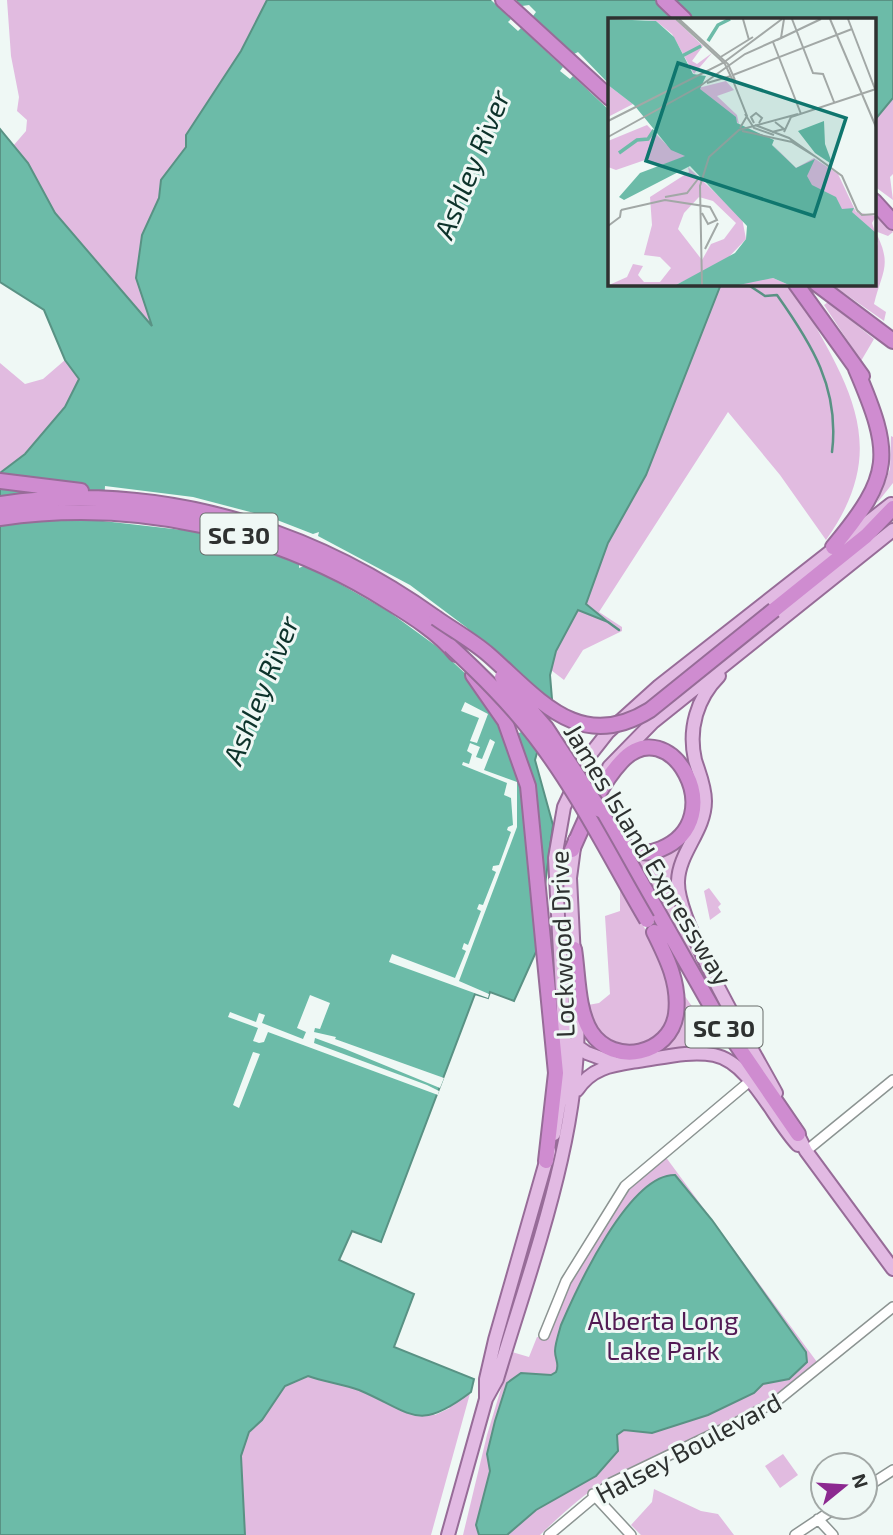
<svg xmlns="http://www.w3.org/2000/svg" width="893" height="1535" font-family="'Exo 2',sans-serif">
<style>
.green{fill:#e1bbe0}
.water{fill:#6cbba8;stroke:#599284;stroke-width:2}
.pier{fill:#eff8f5}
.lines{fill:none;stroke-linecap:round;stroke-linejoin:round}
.stream{stroke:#599284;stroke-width:2.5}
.minor-casing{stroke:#8c9492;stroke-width:12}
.major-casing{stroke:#976c98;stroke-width:16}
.highway-casing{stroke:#976c98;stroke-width:18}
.minor{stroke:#fff;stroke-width:9}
.major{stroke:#e2bae3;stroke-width:12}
.highway{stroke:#cf8cd0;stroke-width:14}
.highway-bridge-casing{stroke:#976c98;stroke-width:18;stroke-linecap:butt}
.highway-bridge{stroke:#cf8cd0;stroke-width:14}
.labels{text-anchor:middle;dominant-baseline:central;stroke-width:6;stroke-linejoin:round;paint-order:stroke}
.shield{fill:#eff8f5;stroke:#686d6b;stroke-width:2}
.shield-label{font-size:24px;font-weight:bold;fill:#2e3130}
.street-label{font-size:26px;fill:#2e3130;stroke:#eff8f5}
.park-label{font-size:26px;fill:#521a54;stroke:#eff8f5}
.water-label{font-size:28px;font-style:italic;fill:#0d332b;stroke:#eff8f5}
.inset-river{fill:none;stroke:#6cbba8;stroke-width:3.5}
.inset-road{fill:none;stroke:#a2a8a6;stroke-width:2}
.view{fill:#0f766e;fill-opacity:0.15;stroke:#0f766e;stroke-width:3.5}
.inset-edge{fill:none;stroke:#2e3130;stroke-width:3.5}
</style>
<rect width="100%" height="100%" fill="#eff8f5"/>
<path class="green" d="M7,0h260l-26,51 -54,84 -1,12 -25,33 -8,148 -98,-115 -27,-50 -15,-17 13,-15 1,-11 -10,-9 2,-14 -8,-41z
M893,98v76l-3,3 3,23 -19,-14v-65z
M874,210l19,22 -5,4 -13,-5c18,34 7,40 -1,73l12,8 -2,9 -53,-37h43v-28l4,-13 -4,-6z
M721,284h68l9,11c50,90 95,151 28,245l-46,-65 -52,-63 -129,200 23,15v4l-39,19 -19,30 -13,-10 5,-20 22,-40 27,11 -19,-17 22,-61 38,-68z
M828,302l46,37 -13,22 -37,-56z
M65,360l14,19 -14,28 -40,48 -25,18v-110l25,21 18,-5z
M891,436l2,1v46l-16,20 13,-34z
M681,842l4,3 -12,41 2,20 76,150 -58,-92 -62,-110z
M620,887c15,26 53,82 52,111 -2,62 -73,66 -84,7l11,-2 11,-9 -5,-78 15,-5z
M709,888l12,16 -3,3 3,5 -11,8 -6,-29z
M682,992l39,56 -2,1 -22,-3 -38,8 -3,-3z
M475,994l-94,248 -29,-11 -13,29 75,34 -20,53 80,32 -43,156h-247l76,-217 175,97 15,-7 -161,-90z
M665,1156l152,206c-46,56 -148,82 -210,118 -25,15 -46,35 -67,55h-77l24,-100 25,-83 17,5 8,-20 8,1 25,-59 54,-87z
M783,1454l15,21 -18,13 -15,-22z
M654,1489l47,22 17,3 16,21h-93l-10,-10 21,-23z"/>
<path class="water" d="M267,0h626v98l-19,23v-102h-264v265h111l-75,191 -38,68 -22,61 22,18 -30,-12 -22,41 -6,24 2,24 -17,61 18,65 -17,127 -22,49 -24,-9 -2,6 -13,-4 -94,248 -29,-11 -13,29 75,34 -20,53 80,32 -3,13c-54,41 -58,21 -112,-2 -16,-6 -35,-8 -51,-14l-23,10 -23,34 -13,12 -8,24 4,79h-245v-1062l25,-19 40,-47 14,-28 -14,-19 -21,-50 -44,-28v-153l28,34 27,50 97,113 -16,-48 6,-43 17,-37 2,-18 25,-33v-12l55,-84z
M675,1175l37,45 94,132 1,10 -18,17 -26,5 -9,9 -46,22 -56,18 -28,-3 -7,5 1,16 -22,25 -60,34 -29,25h-28l-3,-10 14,-54 -3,-17 8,-33 12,-38 14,-10 30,2 5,-3c4,-8 -1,-12 -1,-21 0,-7 4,-19 6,-26 16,-37 68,-151 114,-150z"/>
<path class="pier" d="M491,0h25l6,6 7,-1 7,7 -3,4 41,38 4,-2 31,32v26l-36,-34 -3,3 -10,-8 3,-4 -42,-39 -3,3 -10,-9 3,-3z
M105,486l88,11 80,21 1,-2 3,4 36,14 6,-2 -1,4 92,49 56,42 80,71 -1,15 3,4 -24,18 -3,-3 -4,2 3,7 -10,4 -39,-66 -35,-33 -48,-35 -62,-35 -22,-10 -5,2v-4l-32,-12 -5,3v-5l-71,-19 -88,-10z
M465,702l23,12 -11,29 -7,-2 9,-23 -18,-7z
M490,739l5,3 -11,28 33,12v45l-58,154 30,13 -1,4 -99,-36 3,-8 63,24 11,-27 -4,-2 2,-6 4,2 13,-34 -4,-2 2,-5 4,1 13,-33 -4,-2 1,-4 6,-1 12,-33 -4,-2 1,-3 5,-2 -2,-27 -7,-3 3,-12 -45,-18 1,-3 6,2 3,-10 -5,-3 3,-8 10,4 -4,10 6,2z
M310,995l20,8 -10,26 -5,-1 -1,4 22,5 -1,2 109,39 -4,10 -95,-39 -30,-11 -1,5 113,42 12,6 -1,4 -170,-63 -4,10 -5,1 -6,-2 5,-13 -30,-11 2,-5 26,10 3,-9 6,2 -3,8 41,16 3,-7 -9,-4z
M253,1052l7,2 -21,54 -6,-3z"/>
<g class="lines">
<path class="stream" d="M747,284l18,12 12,-1c34,48 63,93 55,157
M608,622l11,8"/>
<g class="minor-casing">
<path id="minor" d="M806,1151l87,-71
M544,1335l22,-54 59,-95 125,-105
M865,1488l28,-18
M593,1494l38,41
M818,1519l15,16
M549,1535l62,-52 125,-60 42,-23 115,-93
M795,1535l42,-28"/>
</g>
<g class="major-casing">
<path id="major" d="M719,676c-22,22 -31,53 -24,84 4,13 10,26 10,41 0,30 -26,51 -27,80 -2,41 75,169 98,212
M609,767l44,-45 240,-192
M574,958l-4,-80 5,-38
M574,1044l13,9 30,11
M577,1090c15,-23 36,-25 61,-29 23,-3 52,-11 76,-6 36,7 60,65 84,90
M794,1127l12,24 87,118
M554,1134l12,-68 -11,-208 9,-51 22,-47 22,-28 51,-46 232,-182
M549,1151l-54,189 -9,39v20l11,-20c35,-118 87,-251 80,-375
M448,1535l38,-136"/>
</g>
<g class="highway-casing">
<path id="highway" d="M503,0l107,98
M664,0l20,19
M874,201l19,21
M796,284l66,92
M817,284l76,57
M0,481l81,10
M0,504c156,-23 309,23 436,114
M0,518c135,-20 274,11 389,84 23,14 50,31 67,52
M833,547c60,-72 60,-92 23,-178
M774,610l92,-74 27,-28
M473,675l32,46 23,65 28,287 -10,88
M600,810l115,203 83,121
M572,850c14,-31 26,-63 49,-88 48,-54 112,57 40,87 -16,7 -32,3 -42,-11
M574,949c4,25 3,61 17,83 23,35 79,23 85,-18 4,-30 -9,-56 -22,-82"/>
</g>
<use href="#minor" class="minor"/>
<use href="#major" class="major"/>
<use href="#highway" class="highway"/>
<g class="highway-bridge-casing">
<path id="highway-bridge" d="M436,618c17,12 37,23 53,37 49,43 90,99 161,55l124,-100
M450,646c30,28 60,57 85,90 44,57 76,123 112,184
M502,677l44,51 54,82"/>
</g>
<use href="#highway-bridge" class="highway-bridge"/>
</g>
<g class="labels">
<g class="shield">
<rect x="200.5" y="513.5" width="77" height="41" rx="5"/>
<rect x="685.5" y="1006.5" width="77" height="41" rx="5"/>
</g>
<g class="shield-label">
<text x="239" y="534">SC 30</text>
<text x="724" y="1027">SC 30</text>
</g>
<g class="street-label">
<text transform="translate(649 854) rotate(59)">James Island Expressway</text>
<text transform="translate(561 944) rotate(-92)">Lockwood Drive</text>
<text transform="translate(688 1447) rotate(-28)">Halsey Boulevard</text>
</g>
<g class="park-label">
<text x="663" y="1319">Alberta Long<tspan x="663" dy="30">Lake Park</tspan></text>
</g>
<g class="water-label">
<text transform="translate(471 164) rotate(-68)">Ashley River</text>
<text transform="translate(260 690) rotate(-68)">Ashley River</text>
</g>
</g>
<g transform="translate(608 18)">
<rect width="268" height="268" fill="#eff8f5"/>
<path d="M67,1l28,27 -11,15 5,3 15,-11 -18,21 -22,-40 -16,-13 -12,-1zM118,63l8,9 -17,6 20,19 2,9 -41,-36zM0,67l25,19 -25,13zM39,107l20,20 20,11 -25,9 -17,-5 -29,10 -8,-3v-26zM164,126l24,24 18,-10 24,16 18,38 20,4 -4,7 4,12 -58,-41zM80,149l54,51 4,21 -21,22 -49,24h-67l18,-8 6,-13 10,2 -5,9 6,7h16l11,-14 -11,-11 -16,-2 8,-30 -2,-28 39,-25zM91,179l14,4 23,22 -12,16 -13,5 -9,16 -24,-31 6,-16zM165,260l16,7h-50l11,-5z" fill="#e1bbe0" fill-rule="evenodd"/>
<path d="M0,1l48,2 18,16 19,37 13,2 -6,13 36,28 1,6 37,17 -2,5 24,23 19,-9 -8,17 5,9 24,12 6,12 12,-1 -2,4 24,21v52h-87l-16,-7 -34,7h-63l59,-32 11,-14 1,-13 -57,-60 -66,34 -5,-3 21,-24 45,-17 -14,-6 -37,-45 -26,-20zM216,103l1,23 7,19h-2l-15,-10 -17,-22z" fill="#6cbba8"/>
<path class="inset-river" d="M100,23l10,-16 12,-6M74,38l19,-10M11,135l18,-13 11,-1 6,-9"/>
<path class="inset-road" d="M68,1l49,45 8,17M71,1l49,45 7,16M135,1l6,21M184,1l21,54 10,1 11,28M222,1l46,108M240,1l27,70M169,22l44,-21M165,24l28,72M111,40l34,-21M125,57l119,-46M124,60l15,38 -7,12M99,65l24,-7M137,96l9,14 20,7M0,103l115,-58 59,-44M146,105l-3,-6 5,-4 6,5 -3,5M147,107l34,13 27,19 -26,-16M134,113l50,11M164,114l12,-3 -9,-7M176,114l7,-15 85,-28M0,119l92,-51 45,-32 36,-16 3,-19M208,139l26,19 16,36M57,179l22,-4 11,-14M248,191l6,6 14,-1M13,192l44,-10 45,7 7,13 -9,4 -6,-11M0,208l12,-9 1,-7M97,231l13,-26M94,267l-2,-99 9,-29 30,-27 59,-16"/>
<path class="view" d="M70,45l168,55 -32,98 -168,-55z"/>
<rect width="268" height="268" class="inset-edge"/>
</g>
<g transform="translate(844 1486) rotate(72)"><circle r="33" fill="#eff8f5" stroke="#a2a8a6" stroke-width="2"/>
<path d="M0-5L12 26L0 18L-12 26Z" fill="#8c2990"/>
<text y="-10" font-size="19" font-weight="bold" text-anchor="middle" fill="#2e3130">N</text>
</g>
</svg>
